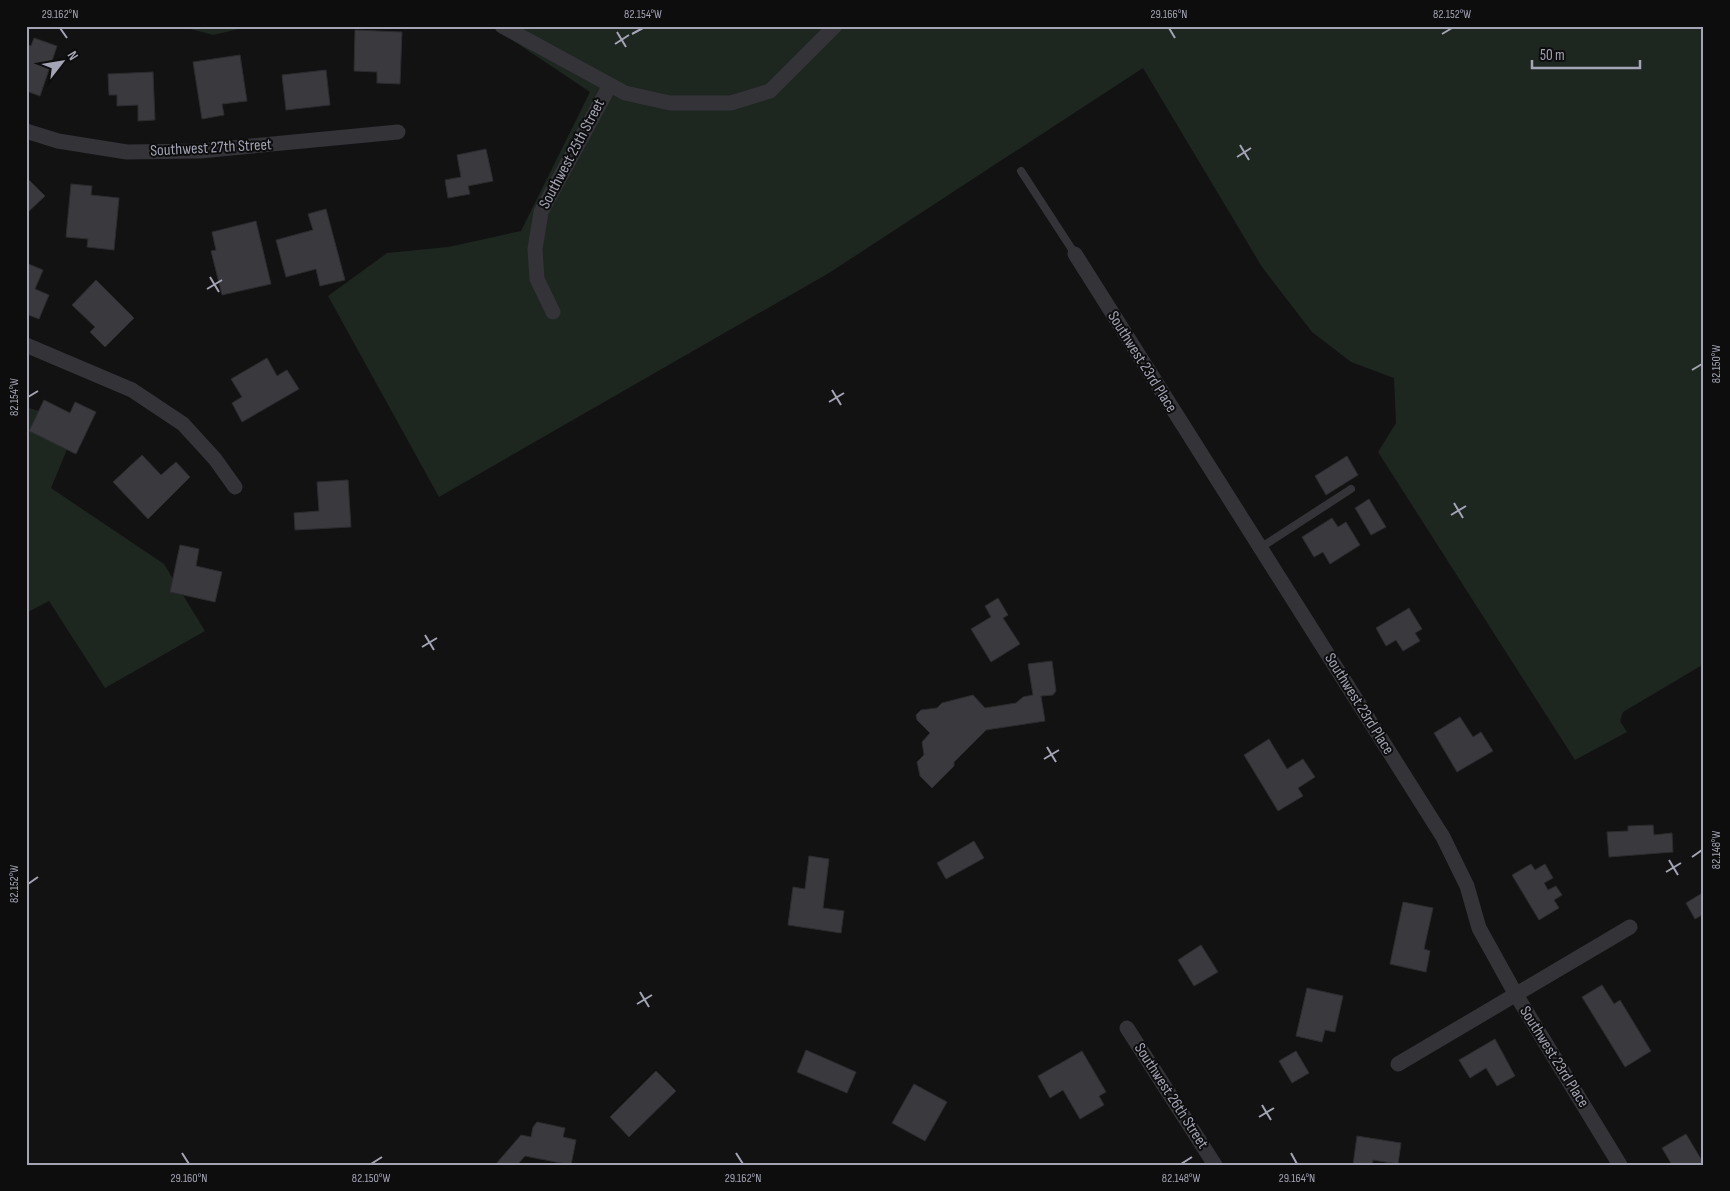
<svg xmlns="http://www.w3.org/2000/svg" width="1730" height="1191" font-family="'Sofia Sans Condensed',sans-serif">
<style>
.green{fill:#1e2620}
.building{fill:#39393e;stroke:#2c2c2f}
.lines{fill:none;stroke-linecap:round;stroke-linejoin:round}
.lane{stroke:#333338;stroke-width:8}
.street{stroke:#333338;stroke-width:15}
.ticks{fill:none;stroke:#a3a4b4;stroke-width:2}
.labels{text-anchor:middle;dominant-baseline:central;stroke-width:4;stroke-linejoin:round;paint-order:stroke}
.street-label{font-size:16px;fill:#a3a4b4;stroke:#0d0d0e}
.neatline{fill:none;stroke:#a3a4b4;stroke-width:2}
.ticks-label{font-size:12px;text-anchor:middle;fill:#a3a4b4}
</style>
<rect width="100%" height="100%" fill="#121213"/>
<path class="green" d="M179,26h73l-39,9z
M485,26h1218l1,638 -81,48 -3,9 7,11 -52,28 -197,-308 18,-29 -2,-45 -43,-16 -39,-30 -50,-65 -119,-199 -314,205 -390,224 -111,-201 59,-43 61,-6 73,-16 69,-139 -96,-64z
M26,407l52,16 -27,65 113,76 41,67 -100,57 -56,-87 -23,12z"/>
<path class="building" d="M355,30l47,2 -2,52 -23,-1v-11l-23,-1z
M34,38l23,8 -17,50 -14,-5v-47l5,2z
M240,55l7,46 -25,3 2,11 -22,4 -9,-57z
M326,70l4,35 -44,5 -4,-35z
M153,72l2,48 -17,1v-16l-21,1v-11h-8l-1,-21z
M486,149l7,32 -25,5 2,8 -22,4 -3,-18 16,-3 -4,-22z
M26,177l19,19 -19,18z
M71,184l21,2 -1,9 28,3 -5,52 -27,-3 1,-8 -22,-2z
M326,209l19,71 -25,6 -4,-17 -30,8 -10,-37 37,-10 -5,-16z
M256,221l15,63 -49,11 -11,-44 5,-1 -4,-18z
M26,263l17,7 -8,19 14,6 -10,24 -13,-5z
M96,280l38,38 -29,29 -15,-15 5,-5 -23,-22z
M267,358l10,18 10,-6 12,19 -57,33 -10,-19 10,-6 -11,-18z
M44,400l26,13 5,-11 21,10 -20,42 -47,-23z
M142,455l19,20 15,-13 14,15 -42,42 -35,-37z
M1347,456l11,19 -32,20 -11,-19z
M348,480l3,47 -56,3 -1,-17 25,-2 -2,-29z
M1369,499l17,28 -15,8 -16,-27z
M1332,518l6,9 8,-5 14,23 -30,19 -7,-12 -9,5 -12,-20z
M180,545l19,4 -3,17 26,6 -7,30 -45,-10z
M998,598l10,17 -5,3 17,26 -29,18 -20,-33 20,-12 -6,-11z
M1409,608l13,21 -7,4 5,8 -17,10 -7,-11 -10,6 -10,-18z
M1052,661l4,30 -3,4 -12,1 4,25 -59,9 -32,32v4l-22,22 -12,-12 -3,-14 7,-7 -2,-13 8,-9 -13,-13 -1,-5 5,-5 16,-2 5,-5 31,-8 12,13 31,-5 7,-6 10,-2 -5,-31z
M1460,717l13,20 8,-5 12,19 -36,21 -23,-39z
M1269,739l18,30 16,-10 12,18 -17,11 5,8 -25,15 -34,-56z
M1653,825l1,10 18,-2 1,19 -64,5 -2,-25 21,-1v-5z
M974,841l10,17 -38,21 -9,-16z
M809,856l20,3 -6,49 21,3 -3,22 -53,-8 5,-38 12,2z
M1531,864l4,6 10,-6 8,14 -9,5 4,7 8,-4 6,9 -8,5 5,8 -20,12 -27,-45z
M1704,892v22l-9,5 -9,-16z
M1403,902l30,6 -9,41 6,2 -4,21 -36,-8z
M1201,945l17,27 -24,14 -16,-26z
M1602,985l12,19 6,-4 31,51 -26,16 -43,-70z
M1307,988l36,8 -8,36 -10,-2 -3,12 -26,-6z
M1495,1039l20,37 -18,10 -11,-18 -16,10 -11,-18z
M806,1050l50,22 -9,21 -50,-21z
M1082,1051l24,41 -7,4 5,9 -24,14 -17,-29 -13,8 -12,-22z
M1296,1051l13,22 -17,10 -13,-22z
M656,1071l20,20 -47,46 -19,-20z
M914,1084l33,18 -22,39 -33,-18z
M537,1122l28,6 -2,9 13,3 -5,25 -46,-9 -8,9h-22l26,-30 10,2 2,-10z
M1686,1134l18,30v1h-32l-10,-17z
M1357,1136l44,7 -3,21 -25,-4 -1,5h-19z"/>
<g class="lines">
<path class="lane" d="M1021,171l54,83
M1260,548l91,-59"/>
<path class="street" d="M502,26l123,67 45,10h61l39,-12 65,-65
M26,131l32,10 69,11 73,-1 198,-19
M1075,254l368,583 24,49 12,42 36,65 105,172
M553,312l-16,-33 -2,-30 6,-37 69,-127
M26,345l106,45 51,34 32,35 20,28
M1127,1028l88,137
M1398,1064l232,-137"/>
</g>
<path class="ticks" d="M60,28l7,10M1169,28l6,10M617,32l9,15M632,34l11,-6M1442,34l10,-6M615,44l14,-9M1240,145l9,15M1237,157l14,-9M210,277l9,15M207,289l15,-9M1692,370l10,-6M832,390l9,15M28,397l10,-6M829,402l15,-9M1454,503l9,15M1451,515l15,-9M425,635l9,15M422,647l15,-9M1047,747l9,15M1044,759l15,-9M1692,857l10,-7M1669,860l9,15M1666,872l15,-9M28,884l10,-7M640,992l9,15M637,1004l15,-9M1262,1105l9,15M1259,1117l15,-9M182,1153l7,11M736,1153l7,11M1291,1153l6,11M371,1164l11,-7M1181,1164l11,-7"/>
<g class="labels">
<g class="street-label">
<text transform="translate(211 148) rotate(-3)">Southwest 27th Street</text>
<text transform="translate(572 154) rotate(-62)">Southwest 25th Street</text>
<text transform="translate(1142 362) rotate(58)">Southwest 23rd Place</text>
<text transform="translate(1359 704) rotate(58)">Southwest 23rd Place</text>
<text transform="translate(1554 1057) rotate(58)">Southwest 23rd Place</text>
<text transform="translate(1171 1096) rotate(57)">Southwest 26th Street</text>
</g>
</g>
<rect width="1730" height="1191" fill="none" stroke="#0d0d0e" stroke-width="55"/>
<g transform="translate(62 62) rotate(59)" stroke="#0d0d0e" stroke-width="4" paint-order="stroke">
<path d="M0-4L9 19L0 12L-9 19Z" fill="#a3a4b4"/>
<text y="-8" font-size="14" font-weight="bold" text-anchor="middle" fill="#a3a4b4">N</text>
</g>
<path d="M1532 60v8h108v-8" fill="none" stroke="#a3a4b4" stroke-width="2.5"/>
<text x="1540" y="60" font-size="15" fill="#a3a4b4" stroke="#0d0d0e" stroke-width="4" paint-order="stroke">50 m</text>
<rect x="28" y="28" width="1674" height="1136" class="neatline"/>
<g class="ticks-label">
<text x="60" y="18">29.162°N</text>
<text x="643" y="18">82.154°W</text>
<text x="1169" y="18">29.166°N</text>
<text x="1452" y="18">82.152°W</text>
<text transform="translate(1716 364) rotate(-90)" y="4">82.150°W</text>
<text transform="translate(14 397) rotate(-90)" y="4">82.154°W</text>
<text transform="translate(1716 850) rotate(-90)" y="4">82.148°W</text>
<text transform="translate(14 884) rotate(-90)" y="4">82.152°W</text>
<text x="189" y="1182">29.160°N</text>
<text x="371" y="1182">82.150°W</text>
<text x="743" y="1182">29.162°N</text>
<text x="1181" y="1182">82.148°W</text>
<text x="1297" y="1182">29.164°N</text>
</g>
</svg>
